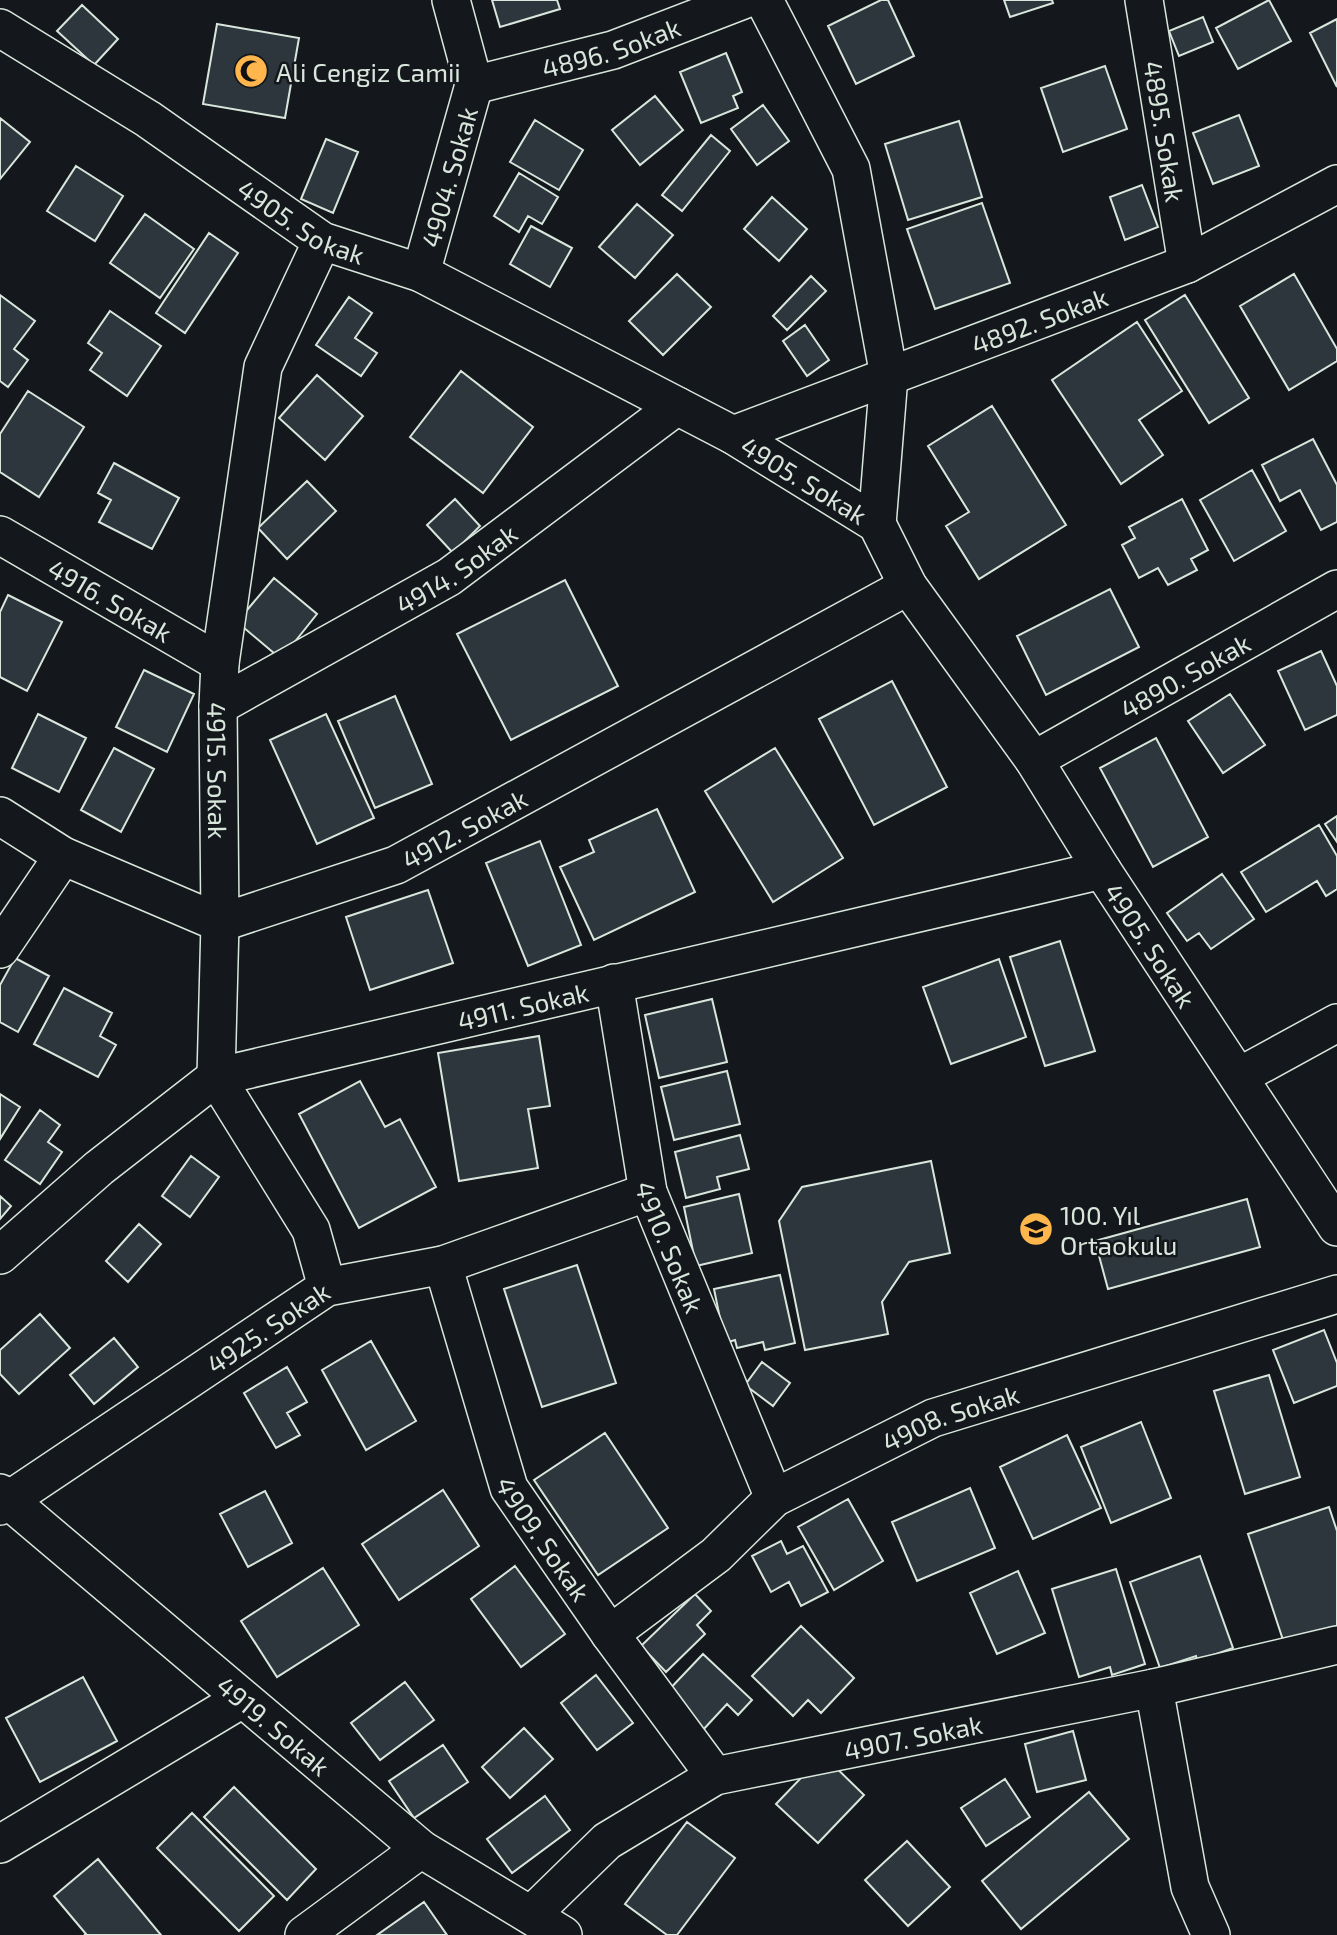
<svg xmlns="http://www.w3.org/2000/svg" width="1337" height="1935" font-family="'Exo 2',sans-serif">
<style>
.building{fill:#2c363c;stroke:#d8e6dc;stroke-width:2}
.lines{fill:none;stroke-linecap:round;stroke-linejoin:round}
.street-casing{stroke:#d8e6dc;stroke-width:40}
.street{stroke:#14181c;stroke-width:37}
.labels{text-anchor:middle;dominant-baseline:central;stroke-width:5;stroke-linejoin:round;paint-order:stroke}
.street-label{font-size:26px;fill:#d8e6dc;stroke:#14181c}
.poi-label{font-size:26px;fill:#d8e6dc;stroke:#14181c;text-anchor:start}
</style>
<rect width="100%" height="100%" fill="#14181c"/>
<path class="building" d="M492,0h65l3,9 -60,18z
M881,0h7l26,56 -58,28 -28,-58z
M1004,0h48l1,3 -43,14z
M1269,0l22,41 -53,28 -22,-41z
M82,5l36,34 -24,26 -37,-34z
M1203,17l10,25 -34,14 -10,-25z
M1337,19v68l-27,-54z
M217,24l82,14 -14,80 -82,-14z
M726,53l16,39 -9,4 5,12 -37,15 -21,-51z
M1105,66l22,63 -64,23 -22,-64z
M655,96l28,34 -43,35 -28,-35z
M763,105l26,36 -32,24 -26,-36z
M1239,115l20,51 -46,18 -20,-51z
M0,118l30,24 -30,37z
M535,120l48,30 -24,40 -49,-28z
M959,121l23,76 -74,23 -23,-76z
M711,135l19,16 -48,60 -20,-16z
M326,139l32,13 -25,61 -32,-14z
M76,166l47,30 -28,45 -48,-30z
M519,173l39,24 -16,27 -14,-8 -9,16 -25,-16z
M1142,185l16,42 -33,13 -15,-43z
M772,197l35,32 -28,32 -35,-32z
M982,203l28,80 -75,26 -28,-80z
M637,204l36,31 -38,43 -36,-31z
M145,214l49,35 -34,49 -50,-35z
M531,226l41,22 -22,39 -40,-23z
M209,233l29,20 -53,80 -29,-20z
M677,274l34,33 -48,48 -34,-34z
M1294,274l43,75v12l-48,29 -49,-84z
M811,276l15,15 -39,39 -14,-14z
M0,295l35,26 -21,28 14,11 -20,27 -8,-6z
M1185,295l64,103 -40,25 -64,-103z
M349,297l23,16 -17,25 22,15 -16,23 -45,-31z
M110,311l51,35 -34,50 -37,-26 12,-17 -14,-10z
M1137,322l45,69 -43,29 24,35 -42,29 -69,-104z
M805,325l24,35 -22,16 -24,-35z
M461,371l72,56 -50,66 -73,-56z
M317,375l46,41 -38,44 -46,-42z
M28,391l56,36 -45,70 -39,-25v-38z
M992,406l74,119 -87,54 -33,-53 23,-14 -41,-66z
M1313,439l24,46v37l-16,8 -21,-40 -20,11 -18,-36z
M114,463l65,35 -27,51 -53,-27 12,-22 -13,-7z
M1252,470l34,61 -52,30 -34,-61z
M307,481l29,30 -49,48 -29,-31z
M455,499l25,27 -27,27 -26,-28z
M1182,499l26,51 -17,9 6,11 -29,15 -10,-17 -19,10 -17,-33 13,-7 -6,-11z
M274,578l43,36 -36,45 -44,-37z
M565,580l53,106 -107,54 -54,-106z
M1110,589l29,58 -93,48 -29,-59z
M8,595l54,27 -35,69 -27,-14v-65z
M1321,651l16,35v29l-32,15 -27,-59z
M144,670l50,24 -27,58 -51,-25z
M892,681l55,106 -73,38 -55,-106z
M1230,694l35,51 -42,28 -35,-52z
M395,696l37,88 -57,24 -37,-87z
M38,714l48,24 -27,54 -47,-24z
M326,714l48,104 -57,26 -47,-104z
M1156,738l52,99 -55,30 -53,-99z
M114,748l40,21 -33,63 -40,-22z
M775,748l68,110 -70,44 -68,-111z
M657,809l38,83 -101,48 -34,-73 34,-15 -5,-12z
M1337,816v26l-12,-18z
M1319,825l18,31v33l-11,7 -9,-15 -51,31 -25,-40z
M540,841l41,104 -53,21 -42,-103z
M1222,874l32,45 -43,30 -12,-16 -12,8 -20,-28z
M428,890l25,73 -83,27 -24,-73z
M1060,941l35,110 -50,15 -35,-109z
M15,958l34,18 -31,56 -18,-10v-37z
M999,959l27,78 -75,27 -28,-77z
M64,988l48,25 -12,23 16,9 -18,32 -64,-33z
M712,999l15,63 -68,16 -14,-63z
M539,1036l11,70 -22,3 10,59 -79,13 -21,-128z
M727,1071l13,53 -66,16 -13,-53z
M360,1081l25,46 15,-8 36,68 -77,41 -60,-114z
M0,1094l20,13 -20,32z
M40,1110l20,15 -12,17 14,10 -22,32 -35,-24z
M740,1135l9,34 -32,8 3,12 -34,9 -11,-46z
M191,1156l28,21 -29,40 -28,-21z
M931,1161l19,92 -41,9 -27,40 6,32 -83,16 -26,-129 23,-34z
M739,1194l13,59 -56,13 -12,-59z
M0,1196l11,10 -11,13z
M1247,1199l13,48 -152,42 -13,-48z
M139,1224l22,20 -33,38 -22,-21z
M577,1265l39,118 -74,24 -38,-118z
M780,1275l15,68 -30,7 -2,-8 -26,6 -2,-8 -10,3 -11,-54z
M40,1314l30,34 -51,46 -19,-20v-24z
M1324,1330l13,33v23l-43,17 -21,-53z
M114,1338l24,29 -44,37 -24,-29z
M371,1341l45,80 -50,29 -44,-80z
M762,1362l28,21 -17,23 -28,-21z
M287,1367l20,35 -20,11 13,22 -24,13 -32,-55z
M1269,1375l31,102 -55,17 -31,-103z
M1141,1422l30,76 -60,25 -30,-76z
M605,1433l63,95 -70,47 -64,-95z
M1067,1435l34,73 -68,31 -33,-72z
M970,1488l25,60 -78,33 -25,-59z
M443,1490l36,56 -80,54 -37,-56z
M265,1491l27,52 -44,24 -28,-53z
M848,1499l35,62 -49,29 -36,-63z
M1329,1507l8,24v95l-53,17 -36,-109z
M781,1541l6,13 16,-8 25,46 -27,14 -12,-24 -18,10 -19,-36z
M1200,1556l33,92 -36,13 -1,-5 -36,12 -30,-86z
M515,1566l50,68 -44,33 -50,-68z
M323,1568l36,57 -82,52 -36,-56z
M1116,1569l29,95 -33,11 -2,-8 -31,10 -27,-88z
M1018,1571l27,62 -48,21 -27,-61z
M695,1594l16,17 -14,14 8,9 -39,38 -25,-26z
M801,1626l53,52 -33,35 -13,-13 -15,16 -41,-40z
M703,1654l49,46 -14,15 -11,-11 -25,27 -38,-36z
M596,1675l37,48 -36,27 -36,-47z
M83,1677l34,64 -77,41 -34,-64z
M405,1682l29,38 -54,40 -29,-37z
M524,1728l29,31 -43,39 -28,-31z
M1073,1731l13,49 -49,12 -12,-48z
M443,1745l25,37 -54,36 -25,-37z
M823,1755l41,40 -46,48 -42,-39z
M1005,1779l25,38 -44,29 -25,-38z
M234,1787l82,82 -29,31 -83,-83z
M1089,1792l40,47 -108,90 -39,-48z
M545,1796l25,34 -58,43 -25,-34z
M192,1813l82,83 -35,35 -82,-83z
M687,1822l48,36 -58,77h-10l-42,-31z
M907,1841l43,46 -42,39 -43,-46z
M98,1859l63,76h-77l2,-1 -32,-38z
M424,1902l23,33h-70z"/>
<g class="lines">
<g class="street-casing">
<g id="street">
<path d="M764,0l87,169 38,207 -12,148"/>
<path id="s1" d="M1144,0l43,264"/>
<path id="s2" d="M0,28l148,91 174,122 99,32 312,162 144,89 31,62 126,174 68,110 235,357"/>
<path id="s3" d="M474,85l139,-35 130,-50"/>
<path id="s4" d="M322,241l-59,126 -43,296 -2,43 2,217 -4,154 95,153 16,57"/>
<path id="s5" d="M421,273l53,-188 -23,-85"/>
<path id="s6" d="M733,435l454,-171 150,-80"/>
<path id="s7" d="M0,535l220,128"/>
<path id="s8" d="M218,706l231,-129 228,-171"/>
<path id="s9" d="M1034,760l303,-171"/>
<path id="s10" d="M0,816l63,40 157,67 176,-58 512,-279"/>
<path d="M0,949l63,-93"/>
<path id="s11" d="M614,983l34,209 126,306"/>
<path d="M1240,1076l97,-53"/>
<path id="s12" d="M0,1255l99,-87 117,-91 886,-207"/>
<path id="s13" d="M443,1265l66,223 101,146 105,142"/>
<path id="s14" d="M0,1493l421,356 142,86"/>
<path id="s15" d="M0,1506l327,-219 116,-22 205,-73"/>
<path id="s16" d="M610,1634l106,-79 58,-57 159,-80 404,-124"/>
<path d="M1154,1688l36,199 21,48"/>
<path d="M0,1844l242,-145"/>
<path id="s17" d="M531,1915l76,-74 108,-65 439,-88 183,-43"/>
<path d="M304,1935l117,-86"/>
</g>
</g>
<use href="#street" class="street"/>
</g>
<defs>
<g id="mosque-disc" transform="scale(1.75)"><circle r="9.5" fill="#ffb74d" stroke="#14181c"/><path d="M3.5-4.9A6 6 0 1 0 3.5 4.9A5 5 0 1 1 3.5-4.9Z" fill="#111"/></g>
<g id="school-disc" transform="scale(1.75)"><circle r="9.5" fill="#ffb74d" stroke="#14181c"/><path d="M0-5L7-2L0 1L-7-2ZM-4 1L0 2.5L4 1V4Q0 6-4 4Z" fill="#111"/></g>
</defs>
<g fill-rule="evenodd">
<use href="#mosque-disc" x="251" y="71"/>
<use href="#school-disc" x="1036" y="1229"/>
</g>
<g class="labels">
<g class="street-label">
<text stroke="none"><textPath href="#s3" startOffset="142">4896. Sokak</textPath></text>
<text stroke="none"><textPath href="#s1" startOffset="133">4895. Sokak</textPath></text>
<text stroke="none"><textPath href="#s5" startOffset="100">4904. Sokak</textPath></text>
<text stroke="none"><textPath href="#s2" startOffset="359">4905. Sokak</textPath></text>
<text stroke="none"><textPath href="#s6" startOffset="327">4892. Sokak</textPath></text>
<text stroke="none"><textPath href="#s2" startOffset="926">4905. Sokak</textPath></text>
<text stroke="none"><textPath href="#s8" startOffset="275">4914. Sokak</textPath></text>
<text stroke="none"><textPath href="#s7" startOffset="128">4916. Sokak</textPath></text>
<text stroke="none"><textPath href="#s9" startOffset="173">4890. Sokak</textPath></text>
<text stroke="none"><textPath href="#s4" startOffset="546">4915. Sokak</textPath></text>
<text stroke="none"><textPath href="#s10" startOffset="508">4912. Sokak</textPath></text>
<text stroke="none"><textPath href="#s2" startOffset="1514">4905. Sokak</textPath></text>
<text stroke="none"><textPath href="#s12" startOffset="595">4911. Sokak</textPath></text>
<text stroke="none"><textPath href="#s11" startOffset="271">4910. Sokak</textPath></text>
<text stroke="none"><textPath href="#s15" startOffset="322">4925. Sokak</textPath></text>
<text stroke="none"><textPath href="#s16" startOffset="408">4908. Sokak</textPath></text>
<text stroke="none"><textPath href="#s13" startOffset="294">4909. Sokak</textPath></text>
<text stroke="none"><textPath href="#s14" startOffset="359">4919. Sokak</textPath></text>
<text stroke="none"><textPath href="#s17" startOffset="434">4907. Sokak</textPath></text>
</g>
<g class="poi-label">
<text x="276" y="71">Ali Cengiz Camii</text>
<text x="1060" y="1214">100. Yıl<tspan x="1060" dy="30">Ortaokulu</tspan></text>
</g>
</g>
</svg>
